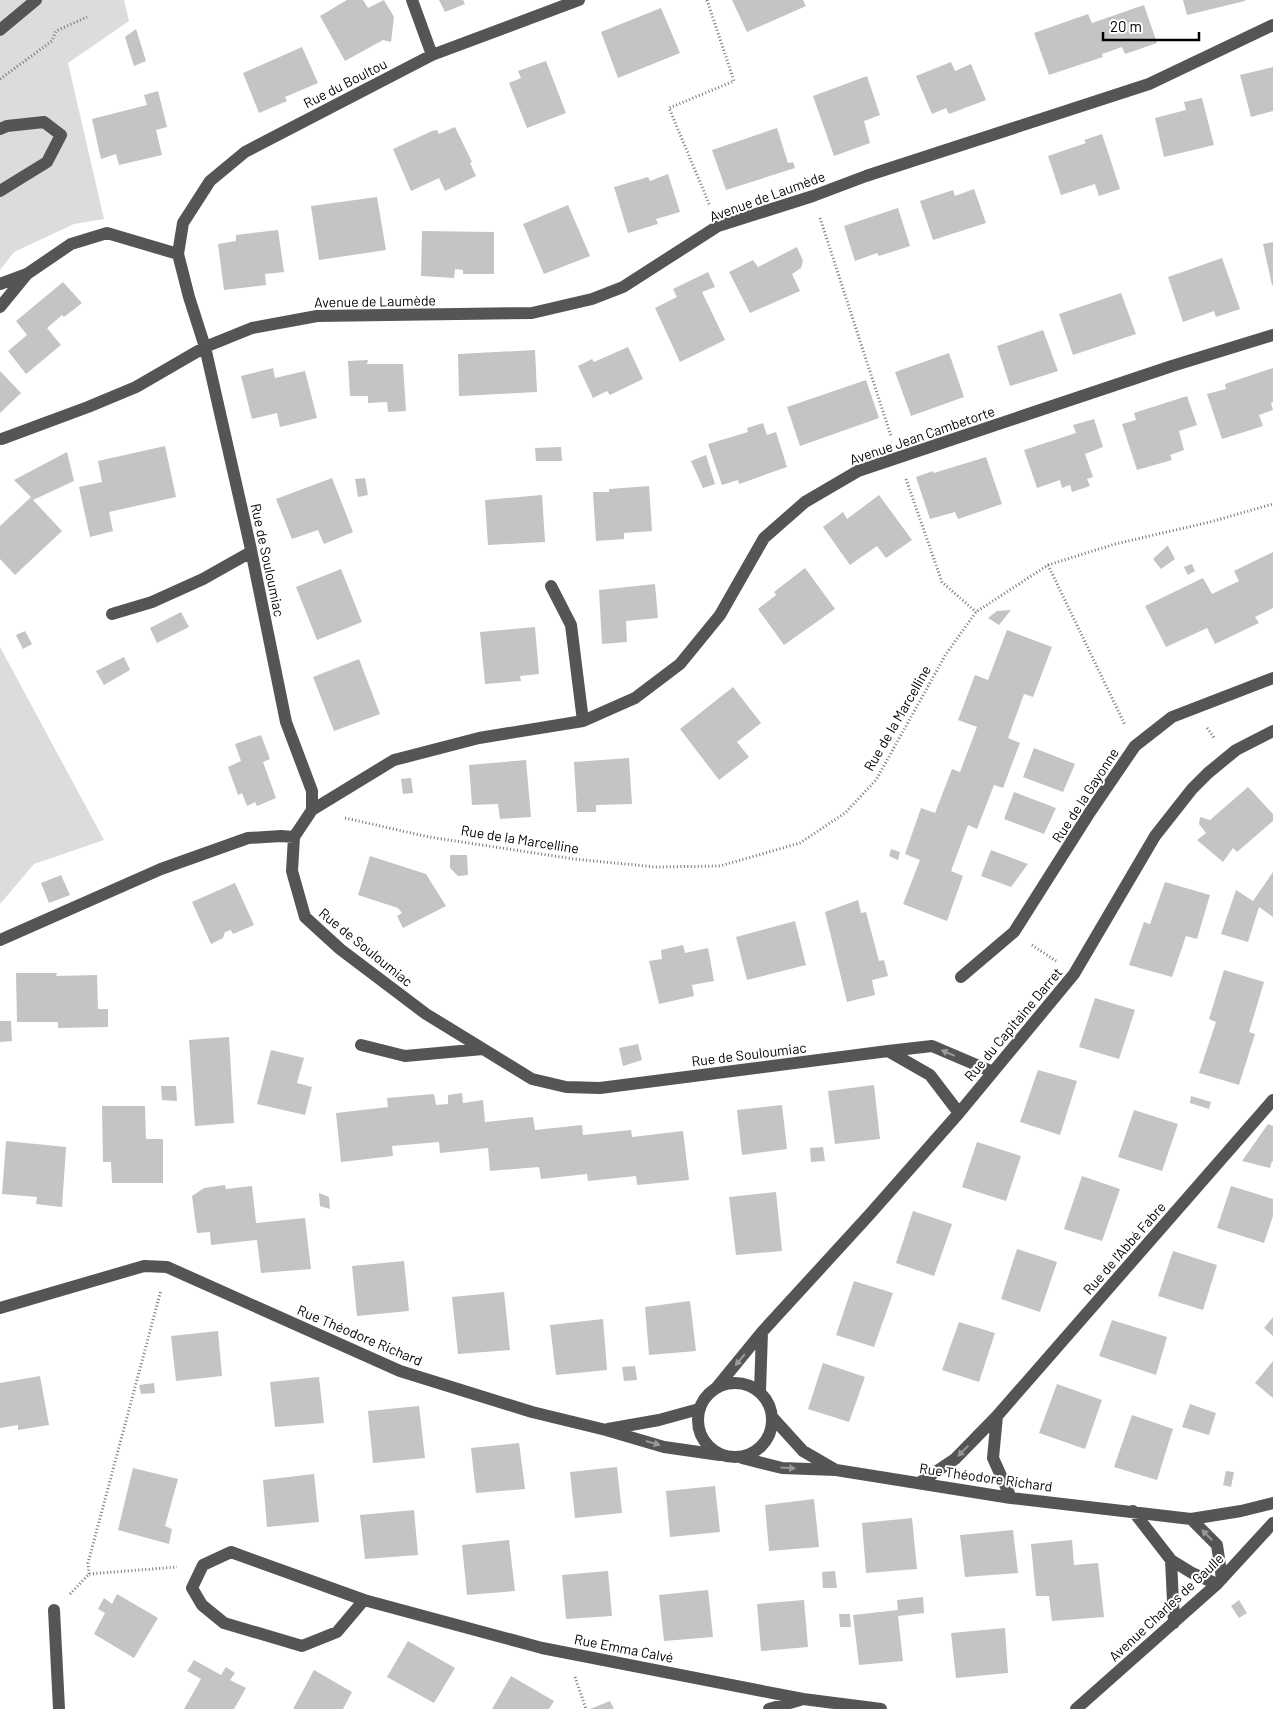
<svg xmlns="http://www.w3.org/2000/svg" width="1273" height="1709" font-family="Barlow,sans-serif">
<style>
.green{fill:#dcdcdc}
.building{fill:#c4c4c4}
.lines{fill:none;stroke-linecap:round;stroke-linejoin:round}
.path{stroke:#777;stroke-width:3;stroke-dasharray:1 2.5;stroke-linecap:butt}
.minor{stroke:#555;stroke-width:12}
.oneway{fill:#999}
.labels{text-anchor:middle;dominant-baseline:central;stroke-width:4;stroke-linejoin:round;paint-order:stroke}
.street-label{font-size:14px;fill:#000;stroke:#fff}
</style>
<rect width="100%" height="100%" fill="#fff"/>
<path class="green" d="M0,0h124l5,21 -61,42 36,156 -30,5 -60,28 -14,18z
M0,647l104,193 -70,24 -34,40z"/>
<path class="building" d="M347,0h16l5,8 16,-8 10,17 -3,25 -8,-2 -38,21 -25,-45z
M439,0h24l2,4 -20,8z
M732,0h71l3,6 -59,26z
M1183,0h62v1l-58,14z
M1144,5l13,38 -32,11 -3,-7 -20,7 1,3 -54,18 -15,-42 54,-19 4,9z
M661,8l19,45 -62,25 -17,-46z
M136,29l10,32 -12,5 -9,-29z
M302,47l16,36 -33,14 2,4 -28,12 -16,-40z
M546,61l20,52 -39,15 -18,-45 12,-5 -3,-7z
M951,62l4,9 16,-7 15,36 -37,14 -3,-6 -14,6 -16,-38z
M1273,67v44l-22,6 -11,-42z
M867,76l13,39 -16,6 6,22 -36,13 -21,-60z
M158,91l9,36 -11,3 6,25 -43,10 -3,-11 -15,5 -9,-40 55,-14 -3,-10z
M1202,98l12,47 -50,12 -9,-39 31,-8 -2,-8z
M455,127l17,35 -2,1 6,13 -31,15 -6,-13 -28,13 -18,-42 39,-18 5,-1 2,4z
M777,128l11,35 5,-1 2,6 -69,22 -14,-40z
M1102,134l18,55 -21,7 -4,-12 -34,11 -13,-39 38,-13 -2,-3z
M668,174l12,38 -24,7 2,5 -30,9 -14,-46 34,-10 2,4z
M974,189l12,34 -53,17 -13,-39 33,-11 2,6z
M377,197l9,53 -67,10 -8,-54z
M568,205l22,51 -46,18 -21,-50z
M898,208l12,38 -31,10 -2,-3 -22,8 -11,-35z
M278,230l6,42 -19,2 1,11 -42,5 -6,-46 18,-3v-6z
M422,231l72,1v42h-31v-4l-8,-1 -1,9 -33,-2z
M1273,242v43h-1l-9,-41z
M797,247l6,14 -2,7 -9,6 8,17 -50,22 -21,-41 24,-12 5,7z
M1222,258l18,51 -24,8 -2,-6 -31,11 -15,-45z
M708,272l7,15 -13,5 23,48 -45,22 -25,-54 22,-11 -4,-8z
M63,282l19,21 -18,14 -2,-2 -15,13 14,17 -35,29 -18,-23 19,-16 -11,-14z
M1121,293l15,41 -63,21 -14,-41z
M1043,330l15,41 -48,15 -13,-40z
M628,347l15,32 -33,16 -3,-4 -14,7 -15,-32 14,-7 2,3z
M535,350l2,42 -78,4 -1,-42z
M949,353l15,44 -53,19 -16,-44z
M368,360l-1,4h36l3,47 -18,1 -1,-10 -19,1v-7h-18l-2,-35z
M273,368l2,10 30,-7 12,47 -37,9 -3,-14 -25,6 -11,-43z
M1273,368v34l-2,1 2,7 -14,5 4,11 -41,13 -15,-45 19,-5 -1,-5z
M0,371l21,22 -21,20z
M866,380l13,38 -79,28 -13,-39z
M1187,396l10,29 -18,6 5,19 -14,5 2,5 -35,10 -15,-46 14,-4 -2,-7z
M1094,419l9,28 -18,7 8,23 -6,2 3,7 -18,6 -2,-7 -8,3 -2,-8 -23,8 -13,-38 52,-17 -3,-8z
M763,423l4,12 9,-3 11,35 -48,17 -1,-4 -16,5 -14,-41 40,-12 -1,-4z
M165,446l11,51 -67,15 4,19 -23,6 -11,-50 23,-5 -4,-21z
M561,447l1,14h-26l-1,-13z
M67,452l7,29 -41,19 29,31 -47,44 -15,-16v-33l31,-29 -17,-17z
M706,455l9,29 -12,4 -12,-27z
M986,457l16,47 -44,15 -3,-7 -25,7 -14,-42 17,-6 1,2z
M332,478l21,54 -29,12 -6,-14 -26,9 -16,-40z
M365,478l3,17 -10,2 -3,-18z
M649,486l3,45 -28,2v6l-28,2 -3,-49h16v-3z
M542,495l3,47 -57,3 -3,-45z
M879,495l33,45 -26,18 -9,-12 -27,19 -27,-38 20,-15 4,7z
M1167,546h1l7,13 -14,10 -8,-10z
M1273,552v56l-18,9 4,6 -44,21 -8,-16 -41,19 -21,-41 58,-28 9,16 27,-13 -5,-10z
M1192,564l3,7 -7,4 -4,-8z
M805,568l30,41 -51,36 -26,-36 18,-14 -2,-3z
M341,569l21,53 -45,18 -21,-53z
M655,584l3,34 -32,3 1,21 -25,2 -3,-54z
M1011,610l-12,15 -11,-7 9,-7z
M181,612l8,15 -32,16 -7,-15z
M535,627l4,47 -19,2 1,5 -36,3 -5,-52z
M1007,630l45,17 -19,50 -9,-3 -16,44 12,5 -17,45 -9,-3 -17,44 -9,-4 -17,46 12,5 -16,45 -44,-17 17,-44 -15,-6 16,-46 14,5 17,-44 8,3 17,-45 -19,-7 17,-45 13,5z
M25,631l7,13 -9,5 -7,-14z
M124,657l6,13 -26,15 -8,-14z
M359,659l21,55 -46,17 -21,-54z
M733,687l28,36 -24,19 12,15 -30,23 -39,-51z
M261,735l9,24 -7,3 13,36 -19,8 -2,-4 -8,4 -5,-13 -4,2 -10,-28 13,-6 -6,-17z
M1034,748l41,16 -12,28 -40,-15z
M629,758l3,46 -36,1v7h-19l-3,-50z
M526,760l5,57 -31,2 -2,-15 -26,1 -3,-40z
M411,778l2,15 -10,1 -2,-15z
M1248,787l25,27v7l-36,31 -4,-4 -10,14 -26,-22 9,-7 -7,-9 1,-7 10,3z
M1014,792l42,16 -12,26 -40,-15z
M891,849l9,3 -2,8 -9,-4z
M991,850l37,14 -17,23 -30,-11z
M450,855h17l1,20 -10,1 -8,-8z
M370,856l56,18 20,32 -43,22 -6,-12 5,-3 -4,-5 -40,-13z
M1273,872v45l-14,-10 -11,35 -27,-8 15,-44 17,11z
M61,875l9,20 -21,8 -8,-20z
M1165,882l45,13 -13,44 -11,-3 -14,41 -43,-12 15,-43 6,2z
M235,883l19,42 -21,9 -2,-4 -6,2 -2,6 -12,6 -19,-42z
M858,900l3,13 5,-1 13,49 5,-1 4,16 -16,4 3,15 -28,7 -22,-90z
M795,921l11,44 -59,15 -11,-43z
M683,945l2,8 23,-5 6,33 -22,4 2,11 -35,8 -10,-43 13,-2 -1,-9z
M1224,970l40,12 -15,50 6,2 -16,51 -40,-12 17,-51 -7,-3z
M16,973h41l-1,3 41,-1 1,34h10v18l-50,1v-6h-41z
M1095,998l40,12 -16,49 -40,-12z
M0,1021h11l1,20 -12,1z
M229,1037l5,86 -39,3 -6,-86z
M638,1044l4,16 -19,6 -4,-18z
M271,1050l33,8 -7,25 15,4 -7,28 -48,-11z
M1038,1070l39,11 -17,54 -40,-13z
M874,1085l6,54 -45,5 -7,-53z
M161,1086h15l1,15 -15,-1z
M462,1093l1,10 20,-3 2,22 48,-5 2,13 47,-5 1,10 48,-5 1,7 51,-6 6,49 -52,5 -1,-9 -48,5 -1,-7 -46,5 -2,-12 -49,4 -2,-23 -48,5 -1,-11 -47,4 1,10 -52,6 -5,-49 52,-6 -1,-9 47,-4 2,11 12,-1v-9z
M1191,1096l20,6 -2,7 -19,-6z
M782,1105l5,44 -45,6 -5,-45z
M102,1106h43l1,33h17v44h-51l-1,-21h-8z
M1134,1110l44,14 -16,47 -44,-14z
M1268,1124l5,2v36l-1,-1 -2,7 -28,-7z
M6,1141l60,6 -4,60 -26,-3 1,-7 -35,-3z
M977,1142l44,14 -15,45 -44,-14z
M823,1147l2,14 -14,1 -1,-14z
M1082,1176l38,13 -18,52 -38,-12z
M225,1185l1,4 26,-3 4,37 49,-5 6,51 -50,4 -4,-33 -46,5 -1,-13 -13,1 -5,-37 12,-8z
M1231,1186l42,13v17l-9,27 -47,-15z
M776,1192l6,59 -46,4 -7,-58z
M319,1193l10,4 1,12 -10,-3z
M913,1211l39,13 -18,52 -38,-13z
M1017,1249l40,13 -17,50 -39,-13z
M1173,1251l44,14 -14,45 -45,-14z
M404,1261l5,50 -52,5 -5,-50z
M854,1281l39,12 -19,54 -38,-12z
M504,1292l6,58 -52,4 -6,-57z
M690,1301l6,50 -47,4 -4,-48z
M1273,1317v19l-9,-8z
M603,1319l4,51 -51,5 -6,-50z
M1112,1320l55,17 -11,38 -57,-19z
M959,1322l36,11 -16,49 -37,-12z
M218,1331l4,45 -46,5 -5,-45z
M1273,1361v37l-18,-15z
M823,1363l42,14 -16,45 -41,-13z
M635,1366l2,14 -13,1 -2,-14z
M40,1376l9,49 -31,5v-5l-18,3v-45z
M319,1377l5,46 -49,4 -5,-45z
M154,1383l1,10 -14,1 -2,-9z
M1057,1384l45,16 -17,49 -46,-16z
M1190,1404l26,9 -7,22 -27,-8z
M419,1406l6,52 -52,5 -5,-52z
M1132,1415l41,14 -16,51 -43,-13z
M519,1443l6,46 -49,4 -5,-45z
M617,1467l5,46 -47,5 -5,-46z
M133,1468l45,11 -13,47 7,3 -3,15 -51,-14z
M1226,1471l8,1 -3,15 -8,-2z
M314,1474l5,48 -52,5 -4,-47z
M715,1486l5,46 -50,5 -4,-46z
M814,1499l5,48 -50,4 -4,-46z
M414,1510l4,45 -53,4 -5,-44z
M912,1518l5,51 -51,4 -4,-50z
M1013,1530l5,43 -53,4 -5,-42z
M509,1540l6,51 -48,4 -5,-50z
M1072,1540l2,25 24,-2 6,54 -52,4 -3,-25h-13l-5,-52z
M608,1571l4,45 -46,3 -4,-44z
M835,1571l2,17h-14l-1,-16z
M708,1590l5,47 -49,4 -5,-46z
M117,1594l41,24 -24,40 -40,-24 11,-21 -7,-4 6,-11 8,6z
M923,1597l1,16 -26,3 5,45 -44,4 -6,-50 45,-5 -1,-10z
M804,1600l4,47 -47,4 -4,-47z
M1239,1600l8,13 -8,5 -8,-12z
M839,1614h11l1,13h-11z
M1005,1628l3,45 -52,5 -5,-45z
M408,1641l47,27 -21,35 -47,-26z
M194,1660l27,15 5,-8 9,6 -5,7 16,8 -12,21h-50l17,-30 -14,-8z
M314,1670l38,22 -9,17h-50z
M511,1676l43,25 -5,8h-57z
M610,1701l4,8h-24z"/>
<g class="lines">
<path class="path" d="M707,0l27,81 -65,27 41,98
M0,79l52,-38 4,-10 31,-14
M820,218l71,218
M906,479l36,103 34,30
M1048,565l77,160
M1207,728l8,11
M345,818l84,19 145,22 82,8 64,-1 80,-23 45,-30 31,-33 70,-126 30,-42 72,-47 67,-21 95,-22 63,-18
M1032,945l24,16
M89,1574l-1,-11 73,-273
M70,1594l19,-20 88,-7
M575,1677l11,32"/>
<path class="minor" d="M412,0l20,55
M579,0l-147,55 -187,97 -35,29 -27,42 -5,31 11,43 16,50 45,198 36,177 26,69v19l-18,27 -2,34 13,46 35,32 86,65 106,65 34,8 34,1 288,-37
M0,30l36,-30
M0,129l7,-3 37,-4 17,13 -14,27 -47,29
M0,284l27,-10
M0,307l27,-33 44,-30 36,-11 71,21
M2,439l86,-32 48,-20 69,-40 47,-19 65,-12 215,-3 60,-14 31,-12 95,-61 95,-30 53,-20 283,-92 124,-59
M551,586l20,39 12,96
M112,614l40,-12 51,-23 48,-27
M312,810l82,-50 85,-22 104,-17 52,-23 45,-34 40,-49 44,-77 41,-36 53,-31 314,-105 101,-31
M0,940l161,-71 87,-31 33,-2 13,1
M961,977l53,-45 76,-120 45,-66 37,-29 101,-39
M361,1045l44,11 78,-7
M959,1113l-29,-38 -42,-24 44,-5 61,26
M0,1308l144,-42 23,1 233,104 132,41 74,18 58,17 56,8
M698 1420a37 37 0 1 1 74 0a37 37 0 1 1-74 0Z
M717,1387l45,-55 108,-118 89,-101 115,-139 81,-138 37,-47 16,-16 28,-23 37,-19
M760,1391l2,-59
M997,1416l-4,42 18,40
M773,1418l30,33 31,18
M608,1429l51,-9 40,-11
M742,1458l40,10 54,2 175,28 180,21 26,26 5,34
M919,1483l36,-24 42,-43 276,-316
M1133,1511l38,49 3,63
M1191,1519l50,-8 32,-8
M1171,1560l21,13 25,11
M364,1600l-27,32 -35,14 -78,-23 -22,-18 -10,-17 11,-23 28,-13 133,48 178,48 261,51 78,10
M54,1610l5,99
M769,1709l31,-9
M1076,1709l141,-125 56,-61"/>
</g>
<defs><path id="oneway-solid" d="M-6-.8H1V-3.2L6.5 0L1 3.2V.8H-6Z" transform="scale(1.25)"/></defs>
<g class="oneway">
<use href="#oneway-solid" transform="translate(948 1053) rotate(-157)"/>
<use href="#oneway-solid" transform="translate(740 1360) rotate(130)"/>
<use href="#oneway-solid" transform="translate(653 1443) rotate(16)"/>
<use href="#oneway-solid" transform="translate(963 1451) rotate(134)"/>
<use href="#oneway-solid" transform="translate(788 1468) rotate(4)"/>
<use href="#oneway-solid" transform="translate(1207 1535) rotate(-135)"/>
</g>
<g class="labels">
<g class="street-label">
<text transform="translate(345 83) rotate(-27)">Rue du Boultou</text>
<text transform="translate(767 196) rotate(-20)">Avenue de Laumède</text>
<text transform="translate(375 301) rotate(-1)">Avenue de Laumède</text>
<text transform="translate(922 435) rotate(-19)">Avenue Jean Cambetorte</text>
<text transform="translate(268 560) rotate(78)">Rue de Souloumiac</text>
<text transform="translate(897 718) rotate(-60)">Rue de la Marcelline</text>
<text transform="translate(1085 795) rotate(-57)">Rue de la Gayonne</text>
<text transform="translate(520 839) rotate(9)">Rue de la Marcelline</text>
<text transform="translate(366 947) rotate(39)">Rue de Souloumiac</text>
<text transform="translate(1013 1024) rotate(-50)">Rue du Capitaine Darret</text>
<text transform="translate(749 1054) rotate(-7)">Rue de Souloumiac</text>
<text transform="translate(1124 1248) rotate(-49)">Rue de l'Abbé Fabre</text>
<text transform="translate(360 1335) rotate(23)">Rue Théodore Richard</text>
<text transform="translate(986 1477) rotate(8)">Rue Théodore Richard</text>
<text transform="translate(1166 1607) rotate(-43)">Avenue Charles de Gaulle</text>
<text transform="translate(624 1648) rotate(11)">Rue Emma Calvé</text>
</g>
</g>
<path d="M1103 32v8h96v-8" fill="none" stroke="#000000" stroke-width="2.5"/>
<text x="1110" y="32" font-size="15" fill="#000000" stroke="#ffffff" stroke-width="4" paint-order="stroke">20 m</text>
</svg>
